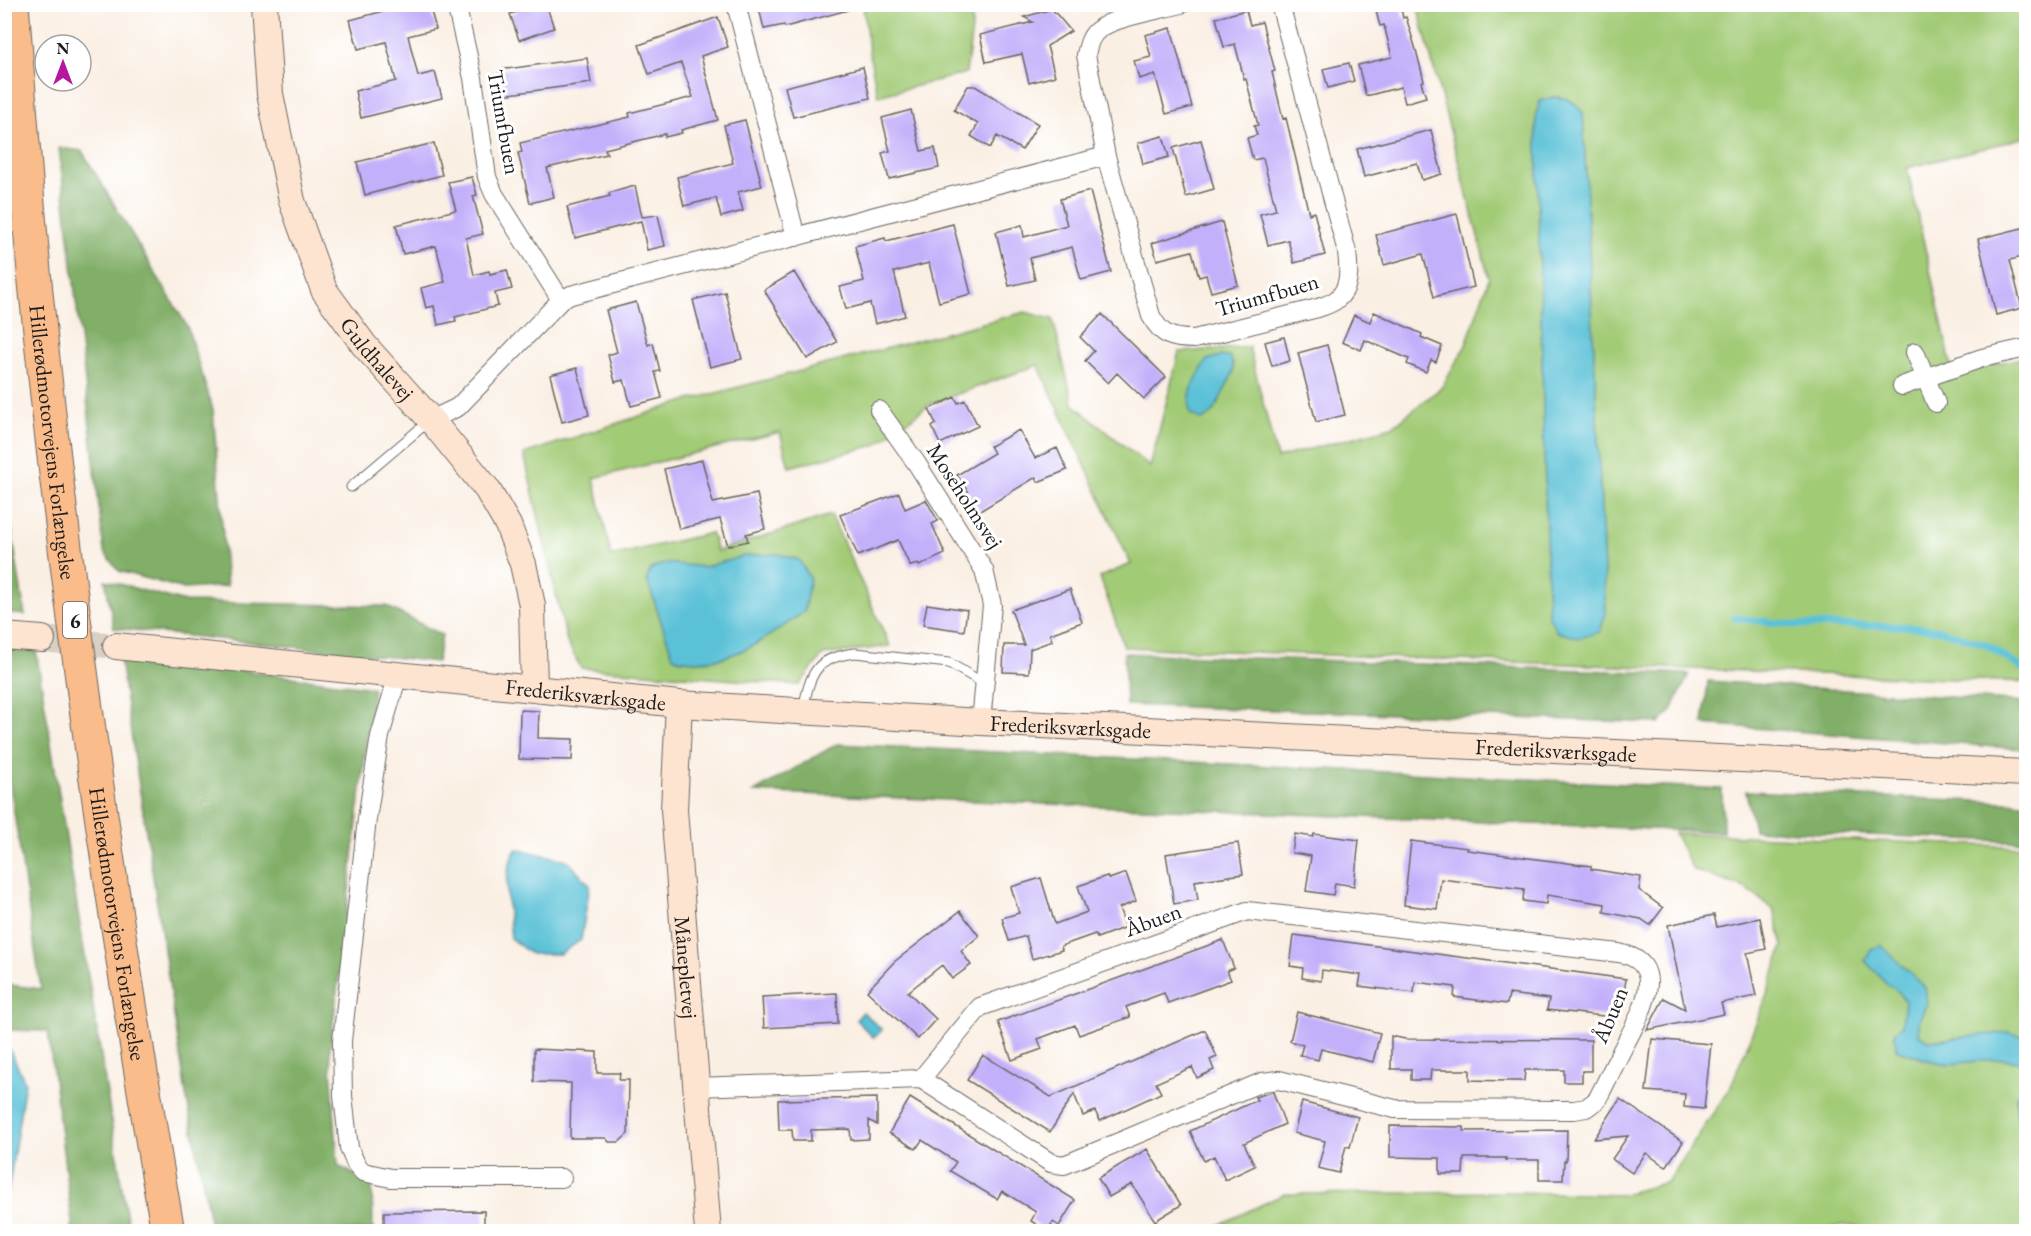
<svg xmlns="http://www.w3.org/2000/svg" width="2031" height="1236" font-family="'EB Garamond',serif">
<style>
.green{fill:#a2cb76;stroke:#5f7449;stroke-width:1.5}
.forest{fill:#81af67;stroke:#4e6642;stroke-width:1.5}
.water{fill:#5ac1d7;stroke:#3b6e7a;stroke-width:1.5}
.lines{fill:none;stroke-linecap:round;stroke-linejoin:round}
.stream{stroke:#5ac1d7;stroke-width:7}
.building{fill:#c3b0fa}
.secondary-tunnel{stroke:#d9cfc5;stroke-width:26;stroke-dasharray:26 13;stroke-linecap:butt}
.lane-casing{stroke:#6a6662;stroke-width:11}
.street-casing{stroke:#6a6662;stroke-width:20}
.secondary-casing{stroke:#6a6662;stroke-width:28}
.highway-casing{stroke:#6a6662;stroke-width:35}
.lane{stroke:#fff;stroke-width:9}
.street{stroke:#fff;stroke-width:18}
.secondary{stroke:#fde4d0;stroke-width:26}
.highway{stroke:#f9bc8a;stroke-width:33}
.labels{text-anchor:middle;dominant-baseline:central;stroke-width:6;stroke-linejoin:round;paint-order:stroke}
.shield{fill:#fff;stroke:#606060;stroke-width:1.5}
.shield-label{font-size:21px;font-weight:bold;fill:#1c1c1c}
.street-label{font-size:22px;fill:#1c1c1c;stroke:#fff}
</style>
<rect width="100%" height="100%" fill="#fff"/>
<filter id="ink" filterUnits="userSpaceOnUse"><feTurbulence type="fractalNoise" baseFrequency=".0167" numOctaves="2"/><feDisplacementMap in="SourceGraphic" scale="12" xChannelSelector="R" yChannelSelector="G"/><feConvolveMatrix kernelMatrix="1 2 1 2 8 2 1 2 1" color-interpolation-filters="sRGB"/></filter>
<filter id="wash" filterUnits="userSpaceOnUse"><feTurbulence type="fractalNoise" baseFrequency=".008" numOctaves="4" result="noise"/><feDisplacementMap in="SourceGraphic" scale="24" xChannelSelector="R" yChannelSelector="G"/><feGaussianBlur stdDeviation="1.35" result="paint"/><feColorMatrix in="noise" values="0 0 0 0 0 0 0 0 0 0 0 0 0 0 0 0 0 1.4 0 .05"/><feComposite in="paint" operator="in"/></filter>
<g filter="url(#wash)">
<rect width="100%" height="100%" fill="#faefe3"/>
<path class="green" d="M863,5h109v23l-6,45 -88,23 -8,-38z
M1417,5h609v132l-119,31 46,205 73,-16v325l-902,-35 -24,-70 31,-13 -93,-199 -108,39 -54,41 -87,22 -9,-35 -186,46 17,78 100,-23 6,18 114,-36 59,131 -67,9 -24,30 -218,-17 -14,-26 -43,-188 158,-52 343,-90 28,7 20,85 77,63 29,-115 70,-5 28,111 115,-31 50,-40 24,-42 23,-67z
M1674,833l352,14v384l-137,1 -2,-3 -46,-4 -21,7h-616l80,-38 233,-2 103,3 48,-13 63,-96 33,-83 19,-57 -9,-36 -29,-22 -52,-18z"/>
<path class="forest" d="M59,148l23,3 105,175 26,84 14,176 -43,3 -65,-18 -15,-19z
M4,490h1l20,125 -20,-2z
M105,580l80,22 201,4 56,29 -5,27 -323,-34z
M5,647l31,3 93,581h-59l2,-8 -24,-192 -43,-1 -1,-46 37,5 -36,-236z
M1124,653l565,21 -18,38 -12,11 -533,-18z
M119,654l254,34 -43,362 8,116 34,17 1,48h-161l-26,-137z
M1708,681l316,21 -3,47 -318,-25z
M837,744l885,45 1,43 -969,-40z
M1746,791l280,12v39l-272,-12z"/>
<path class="water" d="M1553,97c15,0 21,4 30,16l23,500 -6,19 -20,6 -23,-6 -9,-17 -12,-501 4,-13z
M1221,356l9,1 3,7v9l-20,40 -11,7 -12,-6c-4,-22 6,-35 17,-54z
M778,554l21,6 11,18 -6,34c-33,23 -67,50 -109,49 -8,-1 -15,0 -22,-4l-26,-77 3,-10 7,-4 10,-3 37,4 40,-11z
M517,849l50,11 23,25 -9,55 -21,14h-29l-20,-15c-2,-26 -11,-69 6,-90z
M1881,945l44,42 2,16 -7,16 -2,15 12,7 78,-9 18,5v29c-12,-14 -58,-2 -76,-2 -19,-1 -36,-9 -54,-15l-1,-17 7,-7 3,-24 -5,-8 -13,-9 -22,-23 6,-11z
M863,1012l19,18 -8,8 -18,-18z
M5,1040l20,42 -17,110h-4z
M2026,1081v43l-9,-7 -1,-20z"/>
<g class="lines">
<path class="stream" d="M1735,618l61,7 105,1 39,4 47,15 39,26"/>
</g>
<g id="blocks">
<path class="building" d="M410,4h19l7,25 -28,7 10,40 17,-4 7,26 -81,20 -6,-27 41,-10 -10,-39 -28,7 -8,-29z
M514,4h32l8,24 -35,12 -9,-26 7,-2z
M758,4h90v6l-63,17 -1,-2 -20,4z
M1374,4h26l3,14 3,-1 10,33 8,31 -3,1 5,15 -21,6 -4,-16 -35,9 -8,-31 34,-8 -8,-32 -4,1z
M1052,9l19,22 -24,15 8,30 -26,7 -7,-29 -36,8 -6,-27 53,-13 -9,-5z
M1246,10l4,15 12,-3 13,49 -3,1 11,47 3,-1 23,96 5,-2 11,43 -31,8 -6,-23 -20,5 -8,-31 16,-4 -13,-52 -10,2 -6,-22 10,-3 -3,-9 4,-1 -12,-46h-2l-9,-35 -11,3 -8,-29z
M718,17l10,30 -27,9 17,64 -37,10 1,3 -17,4v-3l-60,15 2,5 -60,14 7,29 -24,6 -12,-50 4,-1 -2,-9 110,-26 -1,-4 64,-16 -12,-34 -32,11 -10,-29z
M1171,28l21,79 -26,7 -11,-40 -16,5 -5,-18 17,-4 -6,-22z
M587,58l4,25 -89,12 -3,-25z
M1349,63l5,18 -26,7 -5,-19z
M863,67l7,31 -77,19 -8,-30z
M968,86h7l63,38 -16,26 -25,-14 -7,12 -19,-12 7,-12 -24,-14z
M911,110l10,41 14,-3 4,20 -50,11 -7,-26 8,-2 -8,-33z
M745,120l17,66 -24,6 5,19 -22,6 -5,-19 -32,8 -7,-29 56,-14 -9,-38z
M1431,130l11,44 -20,6 -5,-17 -53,14 -7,-28z
M1163,136l6,21 -26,7 -5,-21z
M1201,140l13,49 -28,8 -13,-49z
M434,143l8,32 -77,20 -8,-33z
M472,177l5,18 -4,1 10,38 -17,4 8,37 15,-4 1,3 17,-4 5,19 -17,4 3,13 -43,11 1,4 -18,4 -4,-19 -8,2 -5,-20 24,-6 -9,-36 -33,8 -7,-29 60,-15 -8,-28z
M635,186l7,31 16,-2 7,31 -18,4 -6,-29 -66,17 -8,-31 43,-11 -1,-3z
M1090,191l21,81 -30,8 -9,-33 -42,11 5,22 -26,6 -13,-54 26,-7 2,12 43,-12 -7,-26z
M1457,214l17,73 -40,10 -11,-43 -39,11 -8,-30z
M1222,222l16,63 -27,7 -5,-17 -7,2 -7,-26 -35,9 -5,-17z
M953,224l18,70 -32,8 -10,-39 -35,9 11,44 -30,8 -5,-21 -24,6 -6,-22 24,-6 -9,-35 30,-8 1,3z
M2026,227v29l-16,4 12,48 -26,7 -18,-76z
M794,272l43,70 -30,17 -43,-69z
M725,292l17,67 -32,8 -17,-67z
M636,302l12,43 5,-2 7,28 -5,1 7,26 -31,8 -7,-26 -9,2 -7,-27 9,-3 -11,-42z
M1374,312l48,22 -1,3 21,9 -6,16 -5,-2 -5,12 -19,-8 2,-5 -44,-19 -4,10 -19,-8 12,-27 16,7z
M1102,314l64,63 -22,22 -27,-26 -9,10 -23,-22 9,-10 -14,-14z
M1284,337l6,24 -18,5 -7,-24z
M1327,345l18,70 -29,7 -18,-69z
M577,368l12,47 -27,7 -12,-47z
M955,397l3,6 7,-3 13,26 -38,18 -8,-17 4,-3 -7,-15z
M1019,430l16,28 22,-10 10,22 -29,12 -2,-5 -56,34 -23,-36 37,-22 -4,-7z
M702,460l11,43 44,-9 8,35 -19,5 2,7 -20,5 -8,-27 -41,10 -15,-60z
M899,493l6,16 21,-9 12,21 -6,3 13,30 -26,12 -1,-2 -8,2 -12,-26 -40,16 -18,-41z
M1070,589l12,33 -32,12 2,7 -22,8 -1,24 -26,-1 1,-27h20l-13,-35z
M927,604l40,6 -3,21 -41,-6z
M520,710l19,1 -1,27 35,1 -1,21 -53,-1z
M1295,834l18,3 1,-3 45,6 -5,46 -19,-3 -2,12 -27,-4 5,-35 -19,-3z
M1411,841l57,7 -1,2 124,16v3l50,8 -2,13 24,18 -13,17 -9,-6 -37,-7 1,-8 -58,-9 -1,9 -23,-3 1,-12 -83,-10 -4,30 -33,-4z
M1238,843l5,31 -48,7 3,19 -24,4 -8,-50z
M1126,873l10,28 -17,7 7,19 -29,11 -2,-4 -34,12 1,4 -30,9 -6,-23 -17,5 -7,-23 17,-5 -8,-26 30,-9 14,46 32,-12 -9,-26 29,-10 2,3z
M960,911l19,25 -18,15 10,14 -19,14 -10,-14 -34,27 28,27 -18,20 -51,-48 27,-29z
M1714,915l3,12 43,-9 6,31 -19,4 9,43 -35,7 3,11 -77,16 17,-32 21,11 -17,-84z
M1294,935l332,44 -4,29 -7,-1 -2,10 -66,-7 2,-11 -40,-5 -2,10 -53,-7 1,-10 -40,-5 -1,11 -55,-7 2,-11 -39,-5 -1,11 -19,-3 1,-10 -13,-2z
M1223,940l11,28 -7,3 4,9 -63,23 -4,-10 -38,14 4,10 -51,18 -4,-10 -37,14 4,10 -30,11 -14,-38z
M837,993l1,31 -74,4 -2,-31z
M1297,1012l83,21 -7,29 -52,-13 -3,11 -18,-5 3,-10 -13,-4z
M1205,1030l12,27 -7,3 4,10 -17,8 -5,-11 -36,16 5,10 -61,28 -5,-10 -12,5 -9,-22 -24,38 -83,-52 16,-25 68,42z
M1391,1036l14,3 186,1v31h-9v11h-18v-12h-39l-1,11h-18l-36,-1v-10h-39l-1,10h-19v-11h-20z
M1652,1039l59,5 -7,65 -20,-2 1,-13 -39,-3z
M534,1049l63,3v21h23l-1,7h10l-1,54 -9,8h-10l-3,-4h-36l1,-55 -37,-1z
M1273,1092l12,32 -41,19 11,23 -30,14 -11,-24 -10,5 -14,-30 67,-31 -2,-3z
M877,1098v27l-8,-5v19l-18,1 -1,-11 -39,1v11h-18l-1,-11h-13l-1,-30z
M910,1098l165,102 -16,26 -6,-4 -6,9 -16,-10 5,-9 -34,-21 -5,8 -47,-28 6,-9 -34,-22 -6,9 -27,-16z
M1620,1099l63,43 -17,25 -20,-14 -14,20 -20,-14 16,-23 -34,3z
M1302,1102l56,15 -8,30 -4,-1 -7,27 -21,-5 7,-27 -31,-8z
M1390,1126l74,1v4l103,-1 -1,31h-2l-1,19h-24v-20h-33v-2h-42l-1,16h-23v-16l-50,-1z
M1147,1149l34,56 -26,16 -23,-37 -23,13 -11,-19z
M484,1211v21h-100v-20z"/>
</g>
</g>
<g filter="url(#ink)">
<use href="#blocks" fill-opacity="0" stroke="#6a6662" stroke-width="1.5"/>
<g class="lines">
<path class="secondary-tunnel" d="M42,639l74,7"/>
<g class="lane-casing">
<path id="lane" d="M351,487l78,-66
M803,709c8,-37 12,-51 52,-56l94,10 36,21"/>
</g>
<g class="street-casing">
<path id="street" d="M456,4l17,74 14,99 7,17 67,106
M736,4l60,233
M1181,4c-21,6 -68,13 -83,26 -8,6 -10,16 -12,25l20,101 45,160c11,20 21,23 43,23l124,-31c5,-2 13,-4 18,-8 15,-11 13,-32 11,-48l-67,-248
M1915,352l21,51
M1902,386l80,-28 44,-10
M879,410l38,54 67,106 8,35 -11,117
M431,420l27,-13 103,-107 10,-5 535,-139
M398,675l-18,61 -13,83 -25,222 1,55 6,52 7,16 7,8 28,6h171
M696,1087l225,-8 130,84 13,2 198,-83 17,-2 116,29 179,1 12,-2 11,-8c9,-18 18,-36 27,-54 15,-29 48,-83 -5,-93l-372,-42 -267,96 -59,72"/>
</g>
<g class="secondary-casing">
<g id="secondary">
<path id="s1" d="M264,4l6,90 22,107 32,89 40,55 67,75 56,69 21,36 15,39 9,41 2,83"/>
<path d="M4,636l38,3"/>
<path id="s2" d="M116,646l563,58 302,18 1045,51"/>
<path id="s3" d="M679,704l-5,106 34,422"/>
</g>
</g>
<g class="highway-casing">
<g id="highway">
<path id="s4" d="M12,4c8,100 15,199 25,298 32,311 77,621 131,930"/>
</g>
</g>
<use href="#lane" class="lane"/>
<use href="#street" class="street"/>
<use href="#secondary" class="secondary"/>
<use href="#highway" class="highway"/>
</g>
</g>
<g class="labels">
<rect class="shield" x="63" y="602" width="24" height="36" rx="4.5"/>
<g class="shield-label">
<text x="75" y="620">6</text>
</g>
<g class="street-label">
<text transform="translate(504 122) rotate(80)">Triumfbuen</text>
<text transform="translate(1267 295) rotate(-16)">Triumfbuen</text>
<text stroke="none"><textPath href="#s1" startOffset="381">Guldhalevej</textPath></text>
<text stroke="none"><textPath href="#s4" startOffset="440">Hillerødmotorvejens Forlængelse</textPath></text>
<text transform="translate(965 496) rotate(57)">Moseholmsvej</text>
<text stroke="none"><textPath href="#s2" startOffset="472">Frederiksværksgade</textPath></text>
<text stroke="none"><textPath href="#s2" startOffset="958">Frederiksværksgade</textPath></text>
<text stroke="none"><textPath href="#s2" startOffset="1444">Frederiksværksgade</textPath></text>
<text transform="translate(1153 920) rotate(-20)">Åbuen</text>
<text stroke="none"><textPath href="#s4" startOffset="926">Hillerødmotorvejens Forlængelse</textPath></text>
<text stroke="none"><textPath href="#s3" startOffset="264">Månepletvej</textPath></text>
<text transform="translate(1610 1015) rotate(-67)">Åbuen</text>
</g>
</g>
<rect width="2031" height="1236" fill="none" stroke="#fff" stroke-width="24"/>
<g transform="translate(63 63)"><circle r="28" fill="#ffffff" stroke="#a4a4a4" stroke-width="1.5"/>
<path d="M0-4.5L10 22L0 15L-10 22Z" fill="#b5179e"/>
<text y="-9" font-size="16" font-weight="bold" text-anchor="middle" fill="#1c1c1c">N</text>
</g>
</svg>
